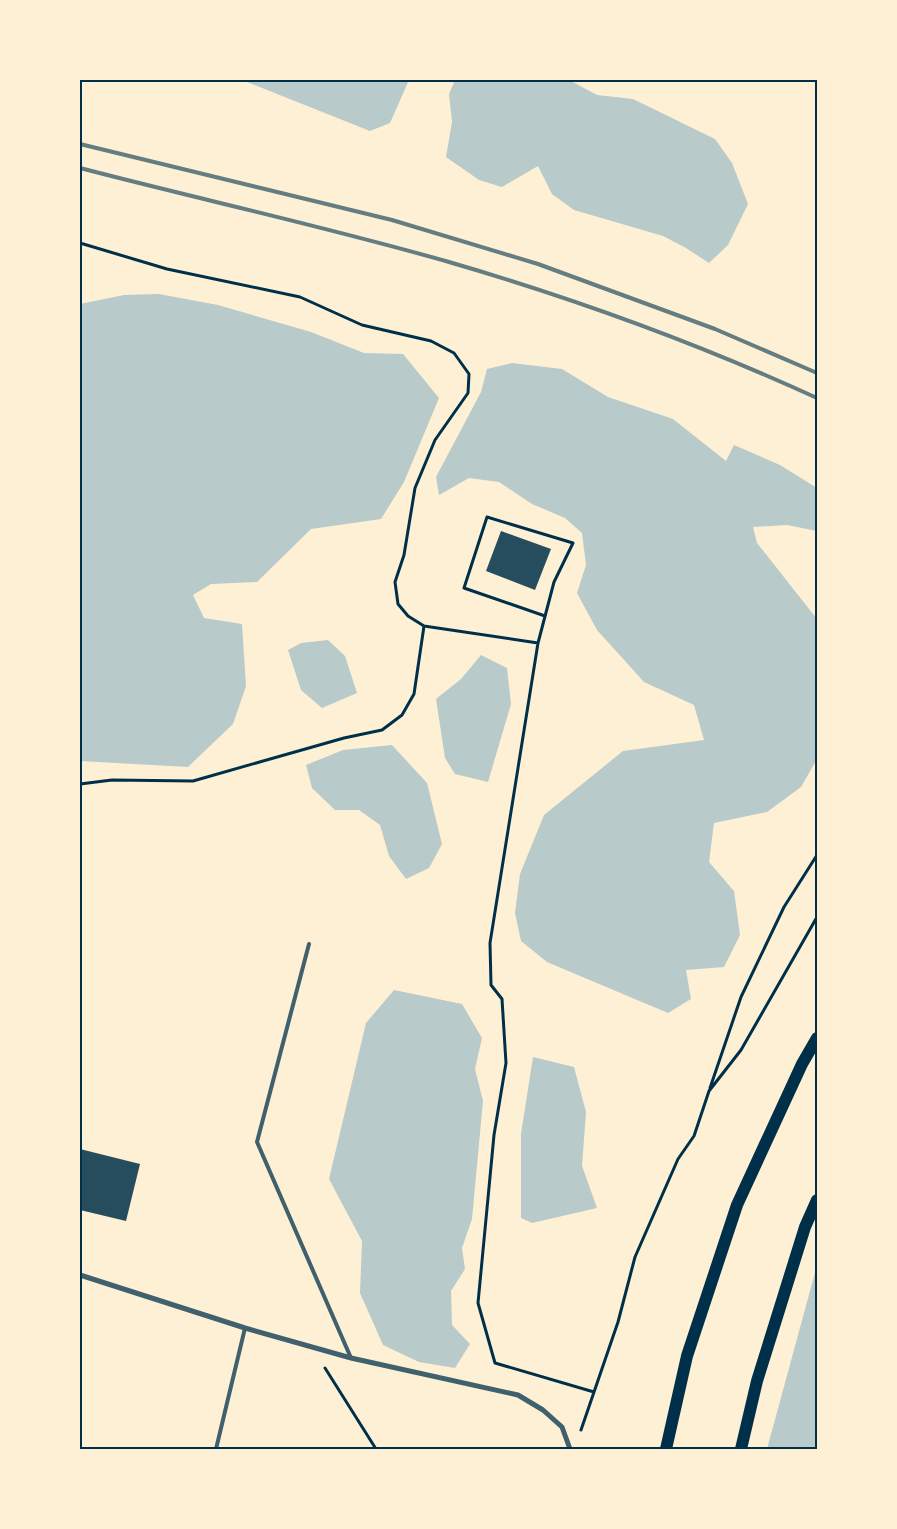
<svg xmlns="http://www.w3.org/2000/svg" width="897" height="1529" font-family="'Roboto Condensed',sans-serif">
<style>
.green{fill:#b9caca}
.building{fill:#264d5e}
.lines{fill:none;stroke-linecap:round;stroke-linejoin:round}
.path{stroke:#003049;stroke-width:3}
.service{stroke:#3f606c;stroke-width:4}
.minor{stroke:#3f606c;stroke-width:5}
.primary{stroke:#003049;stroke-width:12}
.rail{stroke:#657d81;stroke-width:4}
.neatline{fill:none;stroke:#003049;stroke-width:2}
</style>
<rect width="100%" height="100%" fill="#fdf0d5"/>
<path class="green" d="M242,80h167l-19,43 -20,8z
M455,80h114l28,15 36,4 82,40 17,24 16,41 -20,41 -19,18 -23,-15 -23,-12 -89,-26 -22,-16 -14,-28 -36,21 -23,-7 -33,-23 6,-35 -3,-28z
M159,294l59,11 93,27 53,21 39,1 36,44 -35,84 -23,37 -70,10 -54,53 -46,2 -18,11 11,23 38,6 4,62 -13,38 -45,43 -108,-6v-457l44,-9z
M512,363l50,6 46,28 65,22 53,42 8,-16 46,20 37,23v43l-30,-6 -34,2 4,16 60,76v140l-16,28 -34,25 -53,11 -5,39 25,29 6,44 -16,32 -38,3 5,29 -23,14 -121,-51 -26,-21 -6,-28 5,-39 24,-59 79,-64 81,-11 -10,-35 -50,-23 -47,-52 -20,-37 9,-28 -4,-32 -17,-15 -33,-14 -33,-22 -30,-4 -30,17 -3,-18 45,-85 6,-23z
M328,640l17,16 12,37 -35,15 -21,-18 -13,-40 13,-7z
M481,655l26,13 4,36 -23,78 -33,-8 -10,-16 -9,-59 25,-20z
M392,745l35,38 15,61 -13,24 -23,11 -17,-23 -9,-31 -21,-15h-24l-23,-22 -6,-23 37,-15z
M394,990l68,14 20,34 -7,31 8,32 -11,118 -10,29 3,21 -14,22 1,34 18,19 -15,24 -36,-6 -36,-17 -23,-52 2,-52 -33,-62 37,-156z
M533,1057l41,10 12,45 -4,54 15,42 -65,15 -11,-5v-84z
M817,1266v183h-50l49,-180z"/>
<path class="building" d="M501,531l50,18 -16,41 -49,-19z
M80,1149l60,15 -14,57 -46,-11z"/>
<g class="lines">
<path class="path" d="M80,243l87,26 133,28 62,28 69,16 23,12 15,21 -1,19 -33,47 -20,48 -11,67 -9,27 3,22 10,12 16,10 114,17
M545,616l-81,-28 23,-71 86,26 -19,39 -16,61 -48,300 1,42 11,14 4,64 -12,72 -16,168 17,60 99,29
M80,784l32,-4 81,1 151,-43 38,-8 20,-15 12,-21 10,-68
M710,1088l31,-91 43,-90 33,-52
M325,1368l51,81
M581,1430l37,-108 17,-65 43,-98 16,-23 15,-45 32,-41 76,-133"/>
<path class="service" d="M309,944l-52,198 94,216
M216,1449l29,-121"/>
<path class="minor" d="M80,1275l165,53 106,30 167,37 25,15 19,17 8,22"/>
<path class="primary" d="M666,1449l21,-93 50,-151 65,-141 15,-26
M741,1449l16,-68 48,-154 12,-27"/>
<path class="rail" d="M80,144l312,76 146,44 177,65 102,44
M80,168c123,32 247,59 369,94 127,37 248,81 368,136"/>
</g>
<rect width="897" height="1529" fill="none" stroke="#fdf0d5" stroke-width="162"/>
<rect x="81" y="81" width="735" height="1367" class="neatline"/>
</svg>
